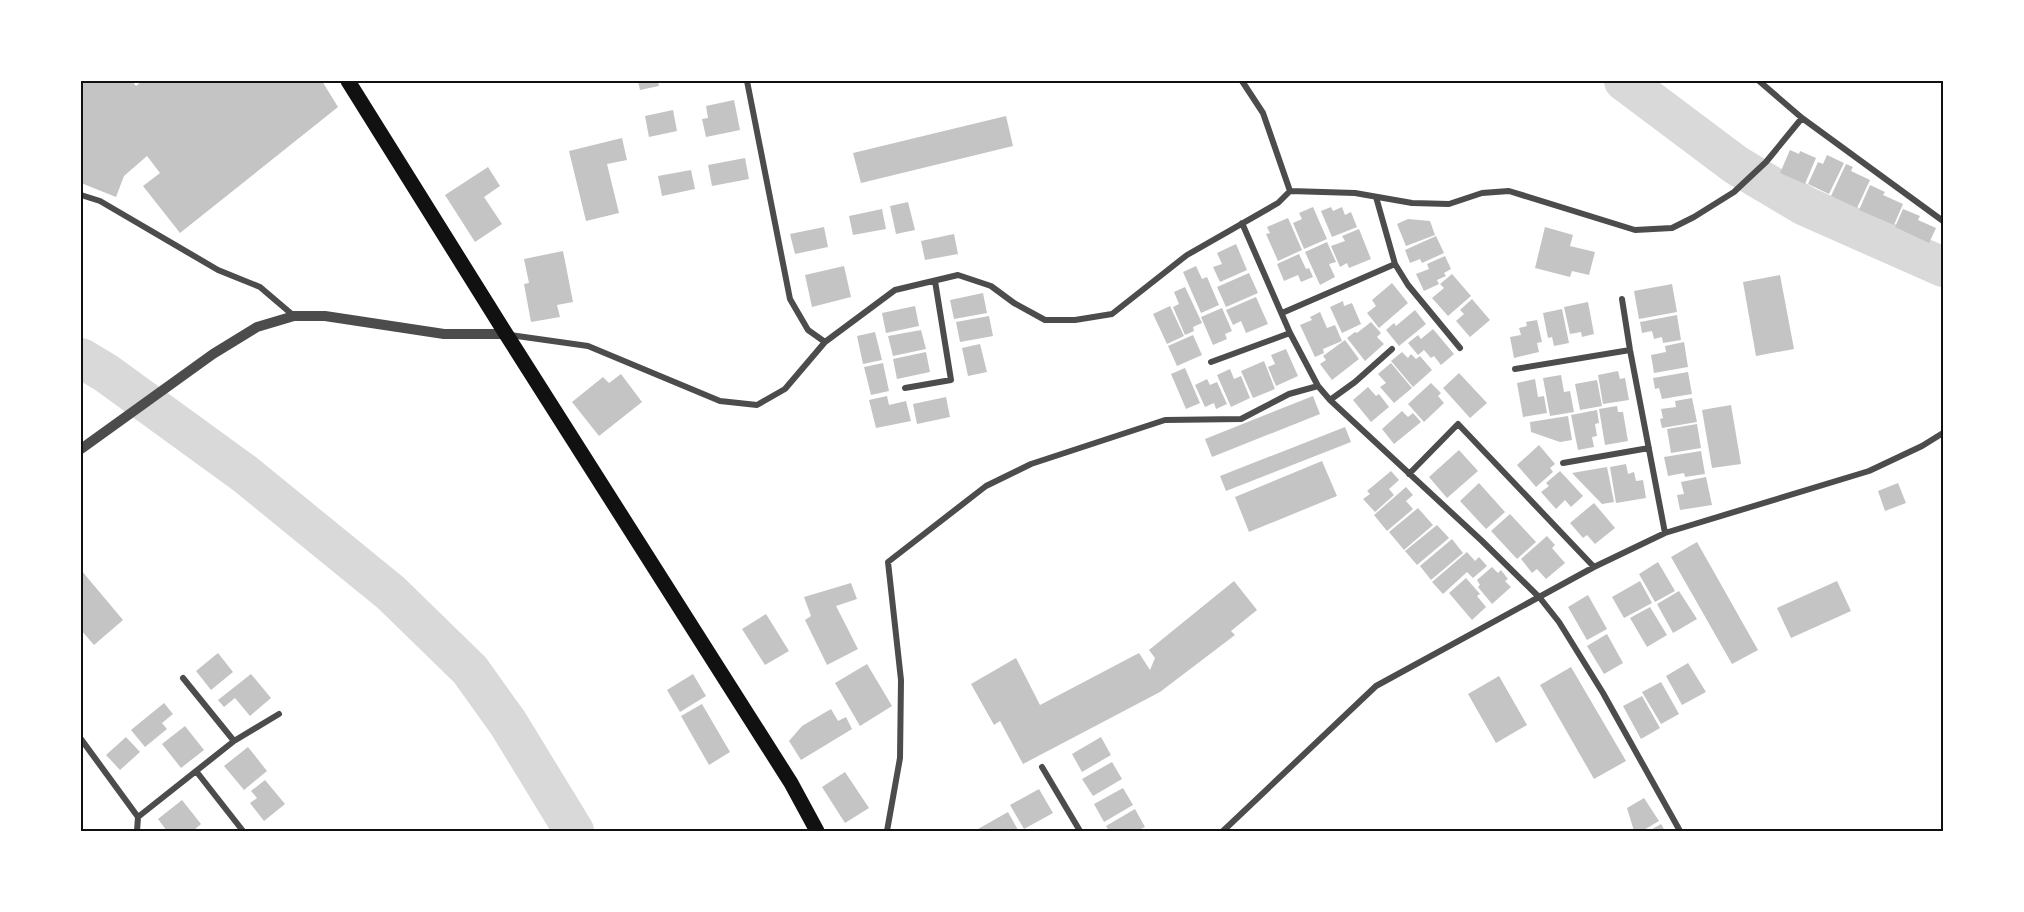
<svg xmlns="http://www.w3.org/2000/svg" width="2024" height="912" font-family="'DM Sans',sans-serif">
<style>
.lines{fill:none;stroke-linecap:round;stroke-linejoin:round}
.river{stroke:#d9d9d9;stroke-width:40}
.building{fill:#c4c4c4}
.minor{stroke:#4c4c4c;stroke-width:6}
.tertiary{stroke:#4c4c4c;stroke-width:10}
.primary{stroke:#111;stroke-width:15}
.neatline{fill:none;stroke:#111;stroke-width:2}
</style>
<rect width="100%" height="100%" fill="#fff"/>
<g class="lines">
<path class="river" d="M1624,81l112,84 69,41 138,61
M81,358l25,15 139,101 146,119 79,77 38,53 66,108"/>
</g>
<path class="building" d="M81,81h51l4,5 6,-5h180l16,26 -158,126 -37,-47 17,-13 -13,-17 -23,20 -8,21 -35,-14z
M638,81h20l1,5 -19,4z
M734,100l6,30 -34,7 -4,-18 6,-1 -2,-12z
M673,110l4,21 -28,6 -4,-21z
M1006,116l7,30 -152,37 -8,-30z
M622,138l5,22 -20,4 12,49 -33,8 -17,-70z
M1790,150l9,4 1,-3 16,7 -11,26 -25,-11z
M1827,155l17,8 -15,31 -21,-10 10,-22 5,2z
M745,158l4,21 -37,7 -4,-21z
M1846,164l7,3 -2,4 19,9 -13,28 -26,-12z
M488,167l12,19 -16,11 18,27 -27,18 -30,-47z
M691,170l4,19 -33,7 -4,-20z
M1870,185l15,7 -2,3 20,9 -9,21 -35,-15z
M908,202l7,28 -19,4 -6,-28z
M1313,207l14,32 -23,10 -11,-26 9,-4 -3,-6z
M1331,207l2,4 9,-4 3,8 6,-3 6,15 -25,10 -11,-26z
M882,209l4,20 -33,6 -4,-19z
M1903,209l17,7 -2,4 18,8 -7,15 -34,-16z
M1288,218l14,32 -24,11 -12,-27 4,-1 -3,-6z
M1408,219l22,2 5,14 -29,11 -9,-22z
M824,227l4,20 -33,7 -5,-20z
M1545,227l28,8 -3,11 25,6 -6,23 -17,-4 -2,6 -35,-9z
M1359,229l12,30 -22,9 -2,-5 -7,4 -9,-21 14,-5 -3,-5z
M954,234l4,20 -33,6 -4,-19z
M1436,236l8,17 -22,10 -2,-4 -10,4 -5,-13z
M1327,242l9,20 -7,2 6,13 -15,8 -15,-33z
M1236,244l11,26 -27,12 -7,-15 9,-3 -5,-11z
M563,251l10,51 -16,3 3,12 -29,5 -7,-38 5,-1 -5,-24z
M1299,254l7,15 3,-1 4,9 -12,5 -3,-7 -14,6 -7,-17z
M1445,256l6,13 -7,4 2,3 -9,4 2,4 -15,7 -8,-17 13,-5 -2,-5z
M844,266l7,31 -39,10 -7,-32z
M1196,266l6,13 5,-2 12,28 -18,8 -18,-41z
M1249,273l9,20 -32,14 -9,-20z
M1452,274l19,22 -23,20 -16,-18 12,-10 -4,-4z
M1780,275l14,74 -38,7 -13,-74z
M1392,283l16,20 -29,25 -12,-15 9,-7 -4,-6z
M1672,284l5,28 -38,7 -5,-28z
M1185,287l17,36 -9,4 1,4 -9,4 -12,-28 6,-3 -5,-12z
M983,293l4,20 -33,6 -4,-19z
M1256,297l12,27 -22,9 -5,-12 -8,4 -7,-15z
M1472,299l18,21 -20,17 -14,-16 8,-7 -4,-4z
M1343,301l1,5 8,-3 9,21 -19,9 -12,-26z
M1588,302l6,32 -12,3 -1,-5 -11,2 -6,-27z
M915,306l4,20 -33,7 -4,-20z
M1170,306l14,30 -17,8 -14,-30z
M1222,308l10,23 -7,3 2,5 -14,6 -12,-28z
M1562,309l7,34 -15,3 -2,-9 -4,1 -5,-25z
M1415,310l11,14 -27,22 -13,-16 8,-7 2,3z
M1320,312l7,16 8,-3 7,16 -19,8 1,4 -9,4 -15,-32 12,-5 -2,-3z
M1677,315l4,25 -18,3 -1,-6 -8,2 -2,-8 -10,2 -2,-11z
M989,316l4,20 -33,6 -4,-20z
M1537,320l5,22 -5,1 2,9 -25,6 -4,-21 11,-2 -2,-7 8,-2 -1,-4z
M1371,322l10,11 -4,4 7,7 -19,17 -18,-23 8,-6 2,1z
M1433,329l21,25 -13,11 -7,-9 -3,2 -7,-8 -6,5 -10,-12 10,-8 3,4z
M921,330l5,19 -33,7 -5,-20z
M875,332l7,28 -19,4 -6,-28z
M1193,335l9,20 -25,11 -9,-20z
M1345,340l14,19 -27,21 -12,-16 6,-4 -3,-4z
M1684,342l4,25 -34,6 -3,-18 15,-3 -1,-6z
M980,344l7,28 -19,4 -6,-28z
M1286,349l12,27 -22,10 -8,-19 7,-3 -4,-9z
M926,352l4,20 -33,7 -4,-20z
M1402,352l6,6 3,-4 5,5 4,-3 12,14 -19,17 -22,-26z
M1264,361l11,28 -22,9 -12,-27z
M883,363l6,28 -18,4 -7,-28z
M1391,363l21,25 -18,15 -14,-16 6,-4 -8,-9z
M1185,368l15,35 -14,6 -15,-35z
M1230,369l4,10 7,-3 9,22 -19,9 -14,-32z
M1618,371l2,8 5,-1 4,22 -26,4 -5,-29z
M1688,372l4,22 -30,5 -3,-11 -4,1 -2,-11z
M1459,373l28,30 -17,15 -27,-30z
M621,374l21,28 -43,34 -27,-34 31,-25 6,6z
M1561,375l3,17 6,-1 4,21 -24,4 -7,-38z
M1207,379l3,6 7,-3 10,22 -11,5 -2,-6 -9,4 -10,-22z
M1535,379l3,18 6,-1 3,17 -24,4 -6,-34z
M1597,380l5,26 -22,4 -5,-26z
M1431,383l10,10 -3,3 6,7 -20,19 -16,-18z
M1368,387l8,9 3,-2 10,13 -18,15 -18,-22z
M887,396l2,9 17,-4 5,20 -35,7 -7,-28z
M1313,396l7,18 -108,43 -7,-18z
M946,397l4,20 -33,7 -4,-20z
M1692,398l5,24 -35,6 -2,-9 3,-1 -2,-9 15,-2 -1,-6z
M1731,405l10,59 -29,4 -10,-58z
M1617,406l1,6h5l5,29 -23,4 -6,-36z
M1597,410l2,13 -4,1 2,12 -5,1 2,10 -16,3 -7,-35z
M1402,411l6,6 5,-4 8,9 -27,22 -12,-15z
M1568,416l4,24 -12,2 -29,-10 -1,-10z
M1697,424l4,24 -30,5 -4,-24z
M1345,427l6,15 -125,49 -6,-15z
M1539,445l16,19 -5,4 3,4 -17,15 -19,-22z
M1459,450l19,21 -31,27 -18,-21z
M1701,451l4,23 -20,3 -1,-4 -16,3 -4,-19z
M1322,461l15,35 -88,36 -14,-35z
M1626,464l2,10 6,-2 2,9 7,-1 3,18 -30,5 -6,-36z
M1607,467l7,35 -12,2 -30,-31z
M1391,471l8,9 -10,9 5,6 -19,17 -12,-13 7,-5 -3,-3z
M1560,471l23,25 -12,11 -6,-7 -9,9 -15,-17 8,-6 -3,-3z
M1706,477l6,28 -32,5 -3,-15 7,-1 -3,-12z
M1479,483l26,29 -19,17 -26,-28z
M1898,483l8,20 -21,8 -7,-20z
M1406,487l7,8 -7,6 7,8 -26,22 -13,-16z
M1594,503l21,25 -20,16 -8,-9 -4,3 -13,-15z
M1418,508l15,17 -29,25 -15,-18z
M1510,514l26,28 -19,17 -26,-28z
M1437,525l12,13 -32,27 -12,-14z
M1547,536l8,9 -3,3 13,15 -19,16 -9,-10 -5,4 -11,-14z
M1452,539l11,14 -32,27 -11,-14z
M1697,542l61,108 -26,14 -61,-107z
M1467,552l8,9 4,-4 8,9 -14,12 -6,-6 -24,22 -11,-12z
M1658,562l17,29 -20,11 -16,-28z
M1492,567l6,6 3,-3 7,9 -3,2 6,6 -19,17 -14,-17 2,-2 -3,-5z
M81,570l42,50 -29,25 -13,-15z
M1466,578l14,16 -3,2 9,11 -14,13 -23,-27z
M1234,581l23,29 -26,21 4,4 -75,57 -137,72 -23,-43 -6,4 -23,-41 45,-26 24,47 99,-52 11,17 5,-12 -6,-8z
M1640,581l12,22 -28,15 -12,-21z
M1837,581l14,30 -60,27 -14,-30z
M851,583l6,16 -21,7 22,43 -31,16 -22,-45 6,-4 -7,-19z
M1679,591l18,28 -24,14 -16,-29z
M1588,595l19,34 -20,11 -19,-33z
M1650,607l17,28 -20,12 -17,-29z
M766,614l23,37 -24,14 -23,-36z
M1607,634l16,29 -19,11 -17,-28z
M218,653l15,19 -22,18 -15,-19z
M1688,663l18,29 -24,13 -16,-29z
M867,664l25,42 -32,20 -25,-43z
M1571,667l55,94 -32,18 -54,-94z
M251,674l20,24 -21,18 -15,-18 -11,9 -6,-7z
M693,674l13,22 -26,16 -13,-22z
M1499,676l28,49 -31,18 -28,-49z
M1661,682l18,32 -18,10 -19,-32z
M1642,696l18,32 -19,11 -18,-33z
M164,703l9,11 -11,9 5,6 -22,18 -14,-17z
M702,704l28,48 -21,13 -28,-49z
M831,709l7,12 8,-4 6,12 -51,31 -12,-19 13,-15z
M185,726l19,24 -23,18 -19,-24z
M126,737l14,15 -20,18 -14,-15z
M1101,737l10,18 -29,17 -10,-18z
M248,747l19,24 -23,19 -20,-24z
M1112,762l10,17 -29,17 -11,-17z
M845,772l24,36 -24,15 -23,-36z
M265,780l20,24 -21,17 -14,-18 7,-5 -6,-7z
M1123,788l10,17 -29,17 -10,-18z
M1039,789l14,24 -29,16 -14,-24z
M1644,798l15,23 -17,10h-8l-7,-23z
M182,800l19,24 -8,7h-26l-9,-12z
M1135,809l10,18 -8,4h-28l-3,-5z
M1008,812l10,18 -38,1 -2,-2z
M1661,824l4,7h-16z"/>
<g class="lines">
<path class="minor" d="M747,81l43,218 18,31 17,12
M1242,81l21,32 27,78
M1759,81l43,37 141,103
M81,195l19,6 118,69 42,17 34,29
M1376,197l19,67 13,21 52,63
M1242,223l48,110 28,53 12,14 152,141 58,57 19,24 44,71 77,138
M1622,299l8,51 35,183
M1282,313l113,-49
M510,335l78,11 132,55 37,4 28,-16 40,-47 70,-52 63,-15 33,11 23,17 31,17h30l37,-6 75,-59 91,-52 12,-12 65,2 57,10 37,1 33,-11 27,-2 126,39 37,-2 22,-11 40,-25 32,-30 36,-44
M1211,362l79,-29
M1515,369l115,-19
M905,388l46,-8 -16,-99
M1330,400l25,-18 37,-33
M1563,463l86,-15
M1409,474l49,-50 136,143
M183,678l51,63
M81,739l57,78 -1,14
M1042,767l38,64
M196,771l47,60
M138,817l96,-76 45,-27
M887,831l13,-73 1,-78 -13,-118 98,-76 45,-22 134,-44 76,-1 48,-25 29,-8
M1223,831l153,-145 218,-119 71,-34 204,-62 53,-25 21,-13"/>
<path class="tertiary" d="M81,449l132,-95 44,-27 37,-11h31l119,18h62"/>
<path class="primary" d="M348,81l158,253 285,449 26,48"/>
</g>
<rect width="2024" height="912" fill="none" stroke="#ffffff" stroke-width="165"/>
<rect x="82" y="82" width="1860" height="748" class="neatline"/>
</svg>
